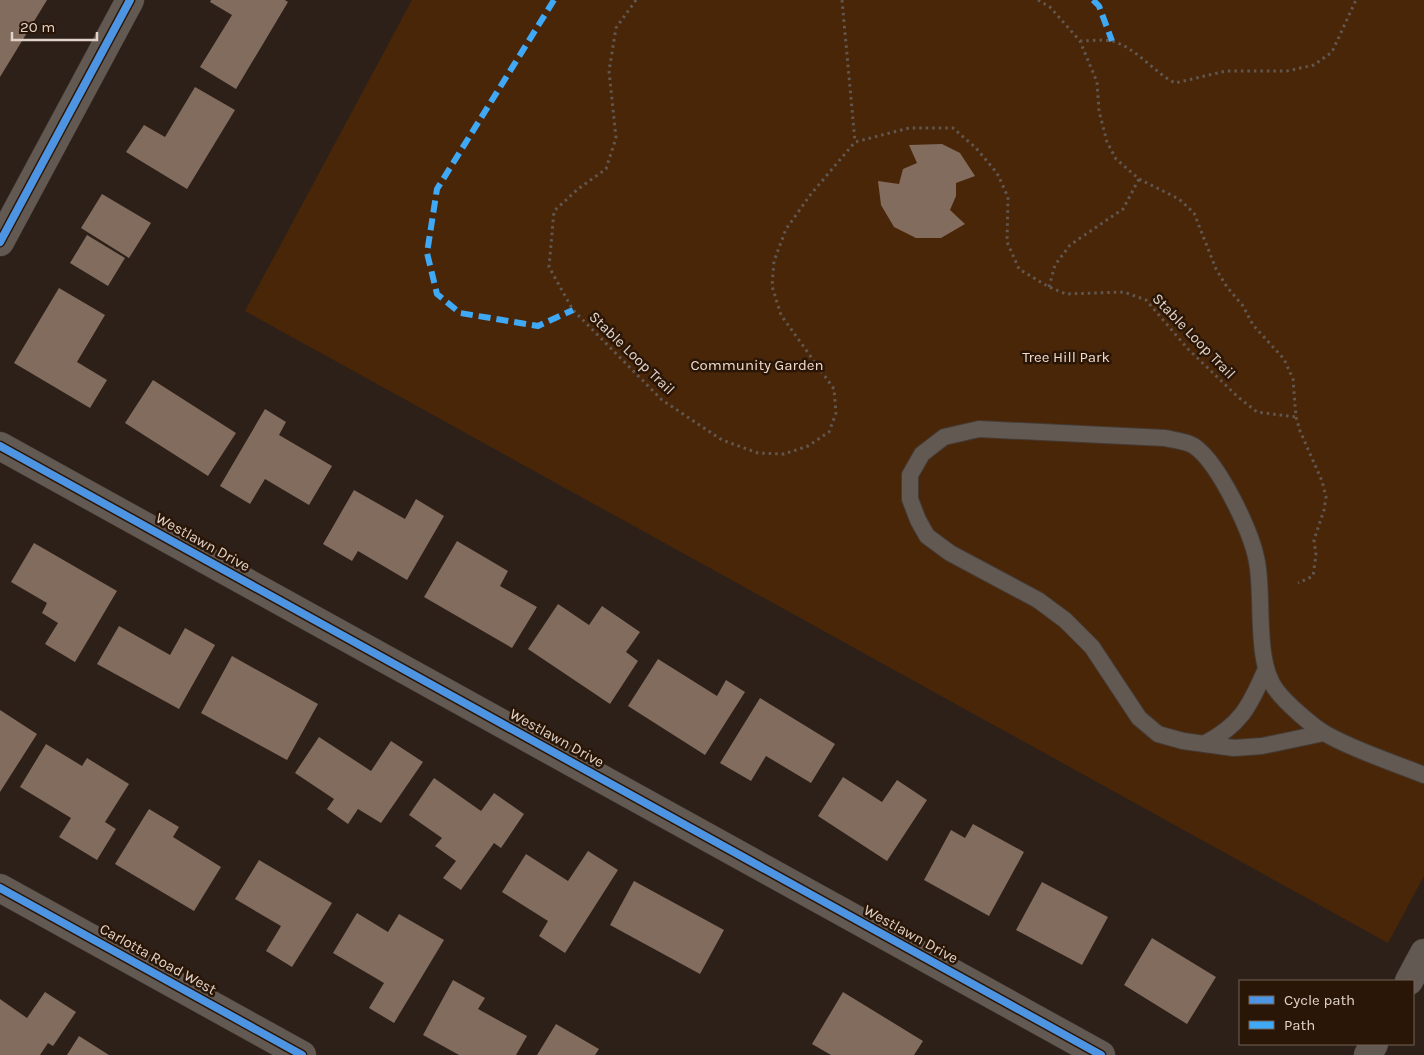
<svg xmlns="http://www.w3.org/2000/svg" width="1424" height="1055" font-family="Karla,sans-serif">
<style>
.green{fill:#4a2608}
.building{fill:#826c5e}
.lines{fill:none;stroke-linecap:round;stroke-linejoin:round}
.service-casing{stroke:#453b35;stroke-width:18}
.minor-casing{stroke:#453b35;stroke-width:29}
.tertiary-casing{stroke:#453b35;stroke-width:29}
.path{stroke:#615751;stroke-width:3;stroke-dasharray:2.5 4;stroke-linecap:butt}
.service{stroke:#635953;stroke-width:16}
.minor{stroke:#635953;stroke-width:28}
.tertiary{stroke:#635953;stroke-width:28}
.quiet{stroke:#3fa9f5;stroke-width:6;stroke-dasharray:12 6;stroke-linecap:butt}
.cycleway-casing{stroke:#2a1607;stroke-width:11}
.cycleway{stroke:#4d94e3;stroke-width:8}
.labels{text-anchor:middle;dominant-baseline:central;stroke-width:5;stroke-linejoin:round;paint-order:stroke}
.street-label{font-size:15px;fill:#e2d3ca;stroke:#2a1607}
.park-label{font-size:15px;fill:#f0dbcd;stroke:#2a1607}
</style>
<rect width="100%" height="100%" fill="#2d2018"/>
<path class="green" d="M412,0h1012v876l-36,67 -1143,-632z"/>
<path class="building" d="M0,0h47l-47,77z
M211,0h74l3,2 -52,87 -36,-22 32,-52 -22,-13z
M195,87l40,23 -48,79 -61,-37 18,-27 21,12z
M942,144l18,9 15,23 -19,7v13l-6,14 15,14 -24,14h-25l-22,-11 -13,-22 -3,-24 21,3 4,-15 14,-6 -8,-18z
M102,194l49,29 -22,35 -48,-30z
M87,235l38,23 -17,28 -38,-23z
M59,288l46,27 -28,47 30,18 -17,28 -76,-45z
M153,380l83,53 -28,43 -83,-53z
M265,409l21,13 -7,13 53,31 -23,39 -44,-26 -15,25 -30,-18z
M354,490l51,29 11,-20 28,17 -37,64 -49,-29 -6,10 -29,-17z
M457,541l51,30 -8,15 37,21 -25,41 -88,-51z
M34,543l83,48 -42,71 -30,-18 13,-21 -16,-10 5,-10 -36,-21z
M558,604l31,21 13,-19 38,26 -14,20 12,9 -28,43 -82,-55z
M119,626l51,29 15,-27 30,17 -36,64 -82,-45z
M232,656l86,48 -31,56 -86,-47z
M658,659l59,37 9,-16 19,12 -40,63 -77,-49z
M760,698l75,46 -24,39 -45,-27 -15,25 -31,-18z
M0,710l37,24 -37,58z
M319,737l52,34 20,-30 32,21 -42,61 -23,-14 -10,15 -21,-15 7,-10 -39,-26z
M46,744l36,22 5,-8 42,26 -24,38 11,7 -19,31 -38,-23 12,-19 -51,-31z
M843,777l39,25 15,-22 30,20 -40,61 -69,-45z
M434,778l47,33 13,-18 30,21 -23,34 -7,-5 -33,47 -18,-12 13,-17 -21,-15 7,-8 -33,-23z
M149,809l30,18 -6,10 48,30 -27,44 -79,-47z
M973,824l51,28 -35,64 -65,-36 27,-50 14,8z
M588,851l30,19 -53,83 -26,-17 9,-15 -46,-29 24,-38 42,27z
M259,860l73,43 -40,64 -26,-16 15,-25 -46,-27z
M634,881l90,49 -24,44 -90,-49z
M1042,882l66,35 -26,48 -66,-35z
M357,913l31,19 11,-18 45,26 -50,83 -25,-15 15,-25 -51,-30z
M1152,938l64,39 -29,47 -63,-39z
M453,980l32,18 -7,11 49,27 -11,19h-57l-36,-20z
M45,992l31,20 -23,34 -5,-3 -8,12h-40v-56l27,19z
M843,992l80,49 -9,14h-83l-19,-11z
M556,1024l43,25 -4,6h-58z
M79,1036l30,19h-42z"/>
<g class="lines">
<g class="service-casing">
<path id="service" d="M1324,733l-62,13 -28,2 -51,-7 -25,-7 -19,-16 -47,-71 -27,-27 -27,-20 -88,-47 -23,-17 -9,-16 -8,-21v-24l12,-21 22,-17 35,-8 186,9c8,2 22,3 29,8 25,17 58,87 63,116 7,37 -3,101 20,129 9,12 36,36 49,43 30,17 66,28 98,41
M1204,744c36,-19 45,-36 61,-73"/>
</g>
<g class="minor-casing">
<path id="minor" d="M0,242l130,-242
M0,446l1101,609
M0,888l302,167"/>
</g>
<g class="tertiary-casing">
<path id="tertiary" d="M1409,981l15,-28
M1368,1055l6,-11"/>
</g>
<path class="path" d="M636,0l-20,28 -7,43 7,67 -10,31 -28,20 -24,22 -5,56 24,43 89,90 60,40 36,13 26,1 24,-8 21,-14 7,-19 -2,-24 -53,-74 -9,-29 2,-25 12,-32 25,-35 44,-52 54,-14h44l23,20 21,25 11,24 -1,45 12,27 30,18 17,7 58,-2 22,8 42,49 50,48 19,15 39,5
M842,0l13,142
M1038,0l12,7 30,34 17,41 2,29 8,31 9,17 23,20 40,20 15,14 22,56 11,18 16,19 10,19 31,34 9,20 3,38 4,14 22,50 4,16 -2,13 -10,30 2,15 -3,21 -15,7
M1080,41c10,0 23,-2 32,0 25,7 41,31 63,42l51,-12h61l27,-6 18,-13 24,-52
M1049,287l6,-22 15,-20 53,-36 16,-30"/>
<use href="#service" class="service"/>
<use href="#minor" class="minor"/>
<use href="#tertiary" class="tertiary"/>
<path class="quiet" d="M554,0l-117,189 -10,64 10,41 23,19 78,13 35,-16
M1093,0l6,6 13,35"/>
<g class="cycleway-casing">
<path id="cycleway" d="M0,242l130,-242
M0,446l1101,609
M0,888l302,167"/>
</g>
<use href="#cycleway" class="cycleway"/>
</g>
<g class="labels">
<g class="street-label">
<text transform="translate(1194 336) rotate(46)">Stable Loop Trail</text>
<text transform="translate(632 353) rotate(44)">Stable Loop Trail</text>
<text transform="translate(203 542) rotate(29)">Westlawn Drive</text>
<text transform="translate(557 738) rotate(29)">Westlawn Drive</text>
<text transform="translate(911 934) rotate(29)">Westlawn Drive</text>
<text transform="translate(158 959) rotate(29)">Carlotta Road West</text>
</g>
<g class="park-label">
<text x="1066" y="357">Tree Hill Park</text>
<text x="757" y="365">Community Garden</text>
</g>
</g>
<rect x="1239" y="980" width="175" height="65" fill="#2a1607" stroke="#746255"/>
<rect x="1249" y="996" width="25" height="8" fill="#4d94e3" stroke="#746255"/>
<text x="1284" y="1005" font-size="15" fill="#e2d3ca">Cycle path</text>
<rect x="1249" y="1021" width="25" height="8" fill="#3fa9f5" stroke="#746255"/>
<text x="1284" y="1030" font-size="15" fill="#e2d3ca">Path</text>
<path d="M12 32v8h85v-8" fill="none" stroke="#e2d3ca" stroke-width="2.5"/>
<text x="20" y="32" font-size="15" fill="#e2d3ca" stroke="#2a1607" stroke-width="4" paint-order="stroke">20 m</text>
</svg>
